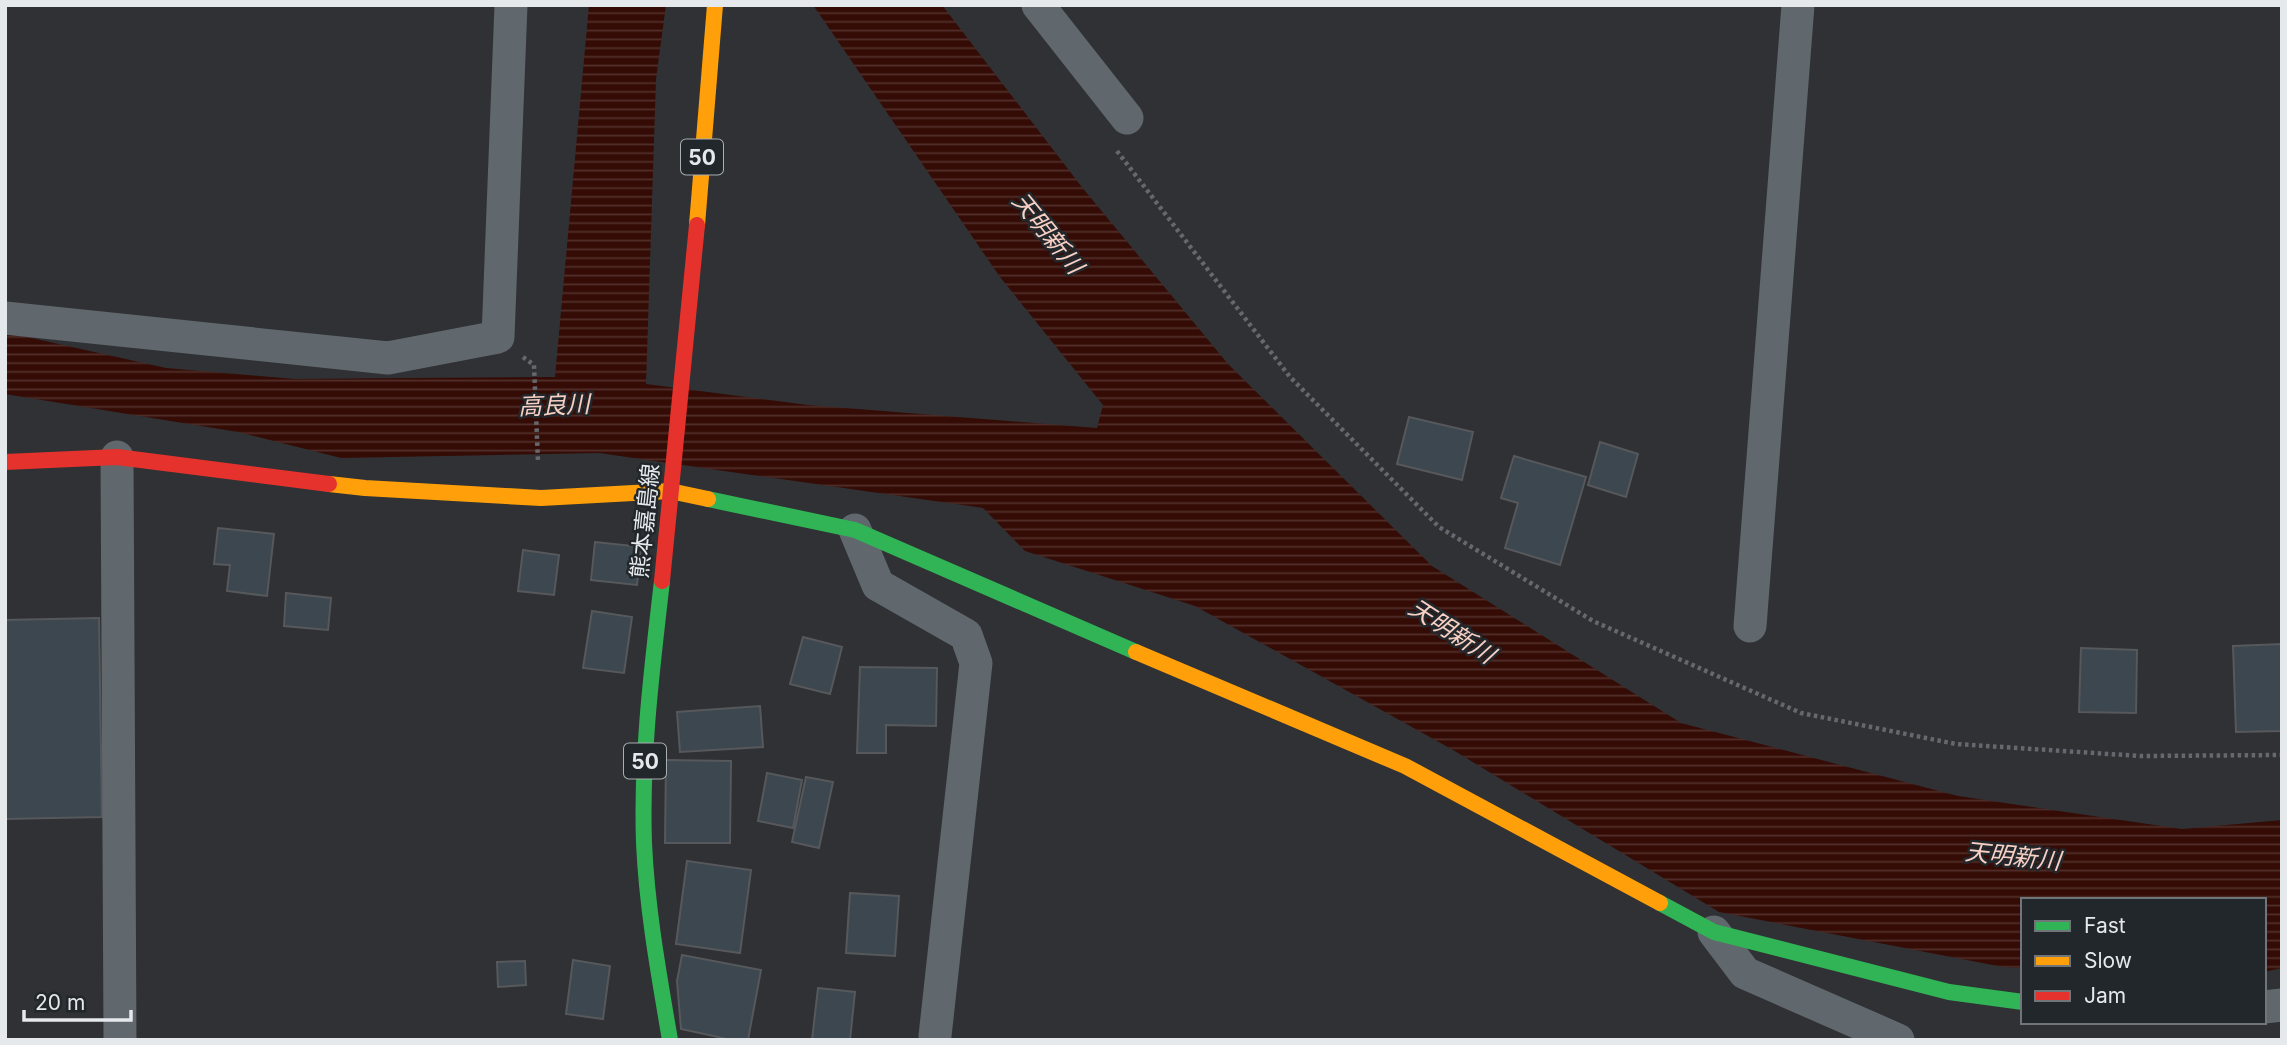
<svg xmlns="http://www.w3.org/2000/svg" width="2287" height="1045" font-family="Inter,'Noto Sans JP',sans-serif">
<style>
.water{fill:url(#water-rules)}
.building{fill:#3c474f;stroke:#56585b;stroke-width:2}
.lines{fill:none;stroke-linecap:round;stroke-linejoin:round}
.path{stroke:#65686e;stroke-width:4.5;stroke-dasharray:3.5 3.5;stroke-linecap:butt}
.street{stroke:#60676d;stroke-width:33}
.fast{stroke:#30b455;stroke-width:16}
.slow{stroke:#ff9f0a;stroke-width:16}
.jam{stroke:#e5322d;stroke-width:16}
.labels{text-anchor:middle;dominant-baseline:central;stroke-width:5;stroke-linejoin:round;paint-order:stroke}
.shield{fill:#22272c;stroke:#aaafb2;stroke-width:2}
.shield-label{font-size:21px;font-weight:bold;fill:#e5e9ec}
.street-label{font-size:23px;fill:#e5e9ec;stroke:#22272c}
.water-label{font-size:24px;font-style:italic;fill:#f8cfc3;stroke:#22272c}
</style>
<defs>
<pattern id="water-rules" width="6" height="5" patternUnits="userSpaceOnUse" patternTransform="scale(1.75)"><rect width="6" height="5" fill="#340b05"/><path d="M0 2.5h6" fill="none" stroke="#512f2a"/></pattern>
</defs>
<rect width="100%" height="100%" fill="#2f3134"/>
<path class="water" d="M589,5h77l-10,74 -10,305 162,21 289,23 6,-23 -103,-128 -187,-272h129l139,181 147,178 204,202 249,157 277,73 224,33 100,-9v148l-18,4v-72h-241v68l-20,-1 -284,-55 -266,-162 -258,-144 -170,-55 -42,-43 -384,-55 -258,5 -103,-26 -233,-38v-62l161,36 129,11 260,-2z"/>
<path class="building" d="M1409,417l64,15 -11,48 -65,-16z
M1600,442l38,12 -12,43 -38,-12z
M1514,456l72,21 -26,88 -55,-17 13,-45 -17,-5z
M218,528l56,6 -7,62 -40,-5 3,-26 -16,-1z
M595,542l46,5 -4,38 -46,-5z
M523,550l36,5 -5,40 -36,-4z
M286,593l45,5 -3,32 -44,-4z
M592,611l40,6 -8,56 -41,-5z
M99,618l3,199 -97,2v-199z
M803,637l39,10 -12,47 -40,-10z
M2282,644v87l-46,1 -3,-86z
M2081,648l56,2 -1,63 -57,-1z
M860,667l77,1 -1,58 -50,-1v28h-29z
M760,706l3,41 -83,5 -3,-40z
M666,760l65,1 -1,82h-65z
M767,773l35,7 -9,48 -35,-7z
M806,777l27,5 -14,66 -27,-6z
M687,861l64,9 -11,83 -64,-9z
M850,893l49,3 -4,60 -49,-3z
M682,955l79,15 -13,70h-16l-51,-11 -4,-48z
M573,960l37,6 -7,53 -37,-5z
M525,961l1,24 -28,2 -1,-25z
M818,988l37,4 -5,48h-38z"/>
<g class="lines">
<path class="path" d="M1117,151l173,226 149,150 154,94 208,92 155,31 184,12 142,-1
M523,357l11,8 4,97"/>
<path class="street" d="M1038,5l89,113
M5,318l383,40 110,-21 13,-332
M117,457l3,583
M855,530l23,55 88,50 10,28 -41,373
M1750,626l48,-621
M1714,932l31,41 153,67
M2264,1007l18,-2"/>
<path class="fast" d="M708,499l147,31 281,122
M662,581c-10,87 -21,174 -18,262 3,67 15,132 26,197
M1660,903l54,29 235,60 74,10"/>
<path class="slow" d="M697,225l18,-220
M329,484l36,4 176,10 129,-7 38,8
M1136,652l269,114 255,137"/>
<path class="jam" d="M5,462l112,-5 212,27
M662,581l35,-356"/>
</g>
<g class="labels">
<g class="shield">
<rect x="681" y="139.5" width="42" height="35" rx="5"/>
<rect x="624" y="743.5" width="42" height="35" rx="5"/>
</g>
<g class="shield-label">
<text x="702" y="157">50</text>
<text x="645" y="761">50</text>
</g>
<g class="street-label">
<text transform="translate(645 521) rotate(-84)">熊本嘉島線</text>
</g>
<g class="water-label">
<text transform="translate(1048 233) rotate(51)">天明新川</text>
<text transform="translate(554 405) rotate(-2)">高良川</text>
<text transform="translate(1452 631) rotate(33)">天明新川</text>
<text transform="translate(2013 856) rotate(6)">天明新川</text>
</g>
</g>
<rect width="2287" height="1045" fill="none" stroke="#e5e9ec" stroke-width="14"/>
<rect x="2021" y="898" width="245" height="126" fill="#22272c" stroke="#707579" stroke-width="2"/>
<rect x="2035" y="921" width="35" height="10" fill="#30b455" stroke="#707579" stroke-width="2"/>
<text x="2084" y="933" font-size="21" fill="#e5e9ec">Fast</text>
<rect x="2035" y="956" width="35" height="10" fill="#ff9f0a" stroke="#707579" stroke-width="2"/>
<text x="2084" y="968" font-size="21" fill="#e5e9ec">Slow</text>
<rect x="2035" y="991" width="35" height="10" fill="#e5322d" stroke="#707579" stroke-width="2"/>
<text x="2084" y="1003" font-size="21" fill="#e5e9ec">Jam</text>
<path d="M24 1010v10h107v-10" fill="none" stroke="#e5e9ec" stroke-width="3.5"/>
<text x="35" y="1010" font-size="21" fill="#e5e9ec" stroke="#22272c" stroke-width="5" paint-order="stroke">20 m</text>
</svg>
